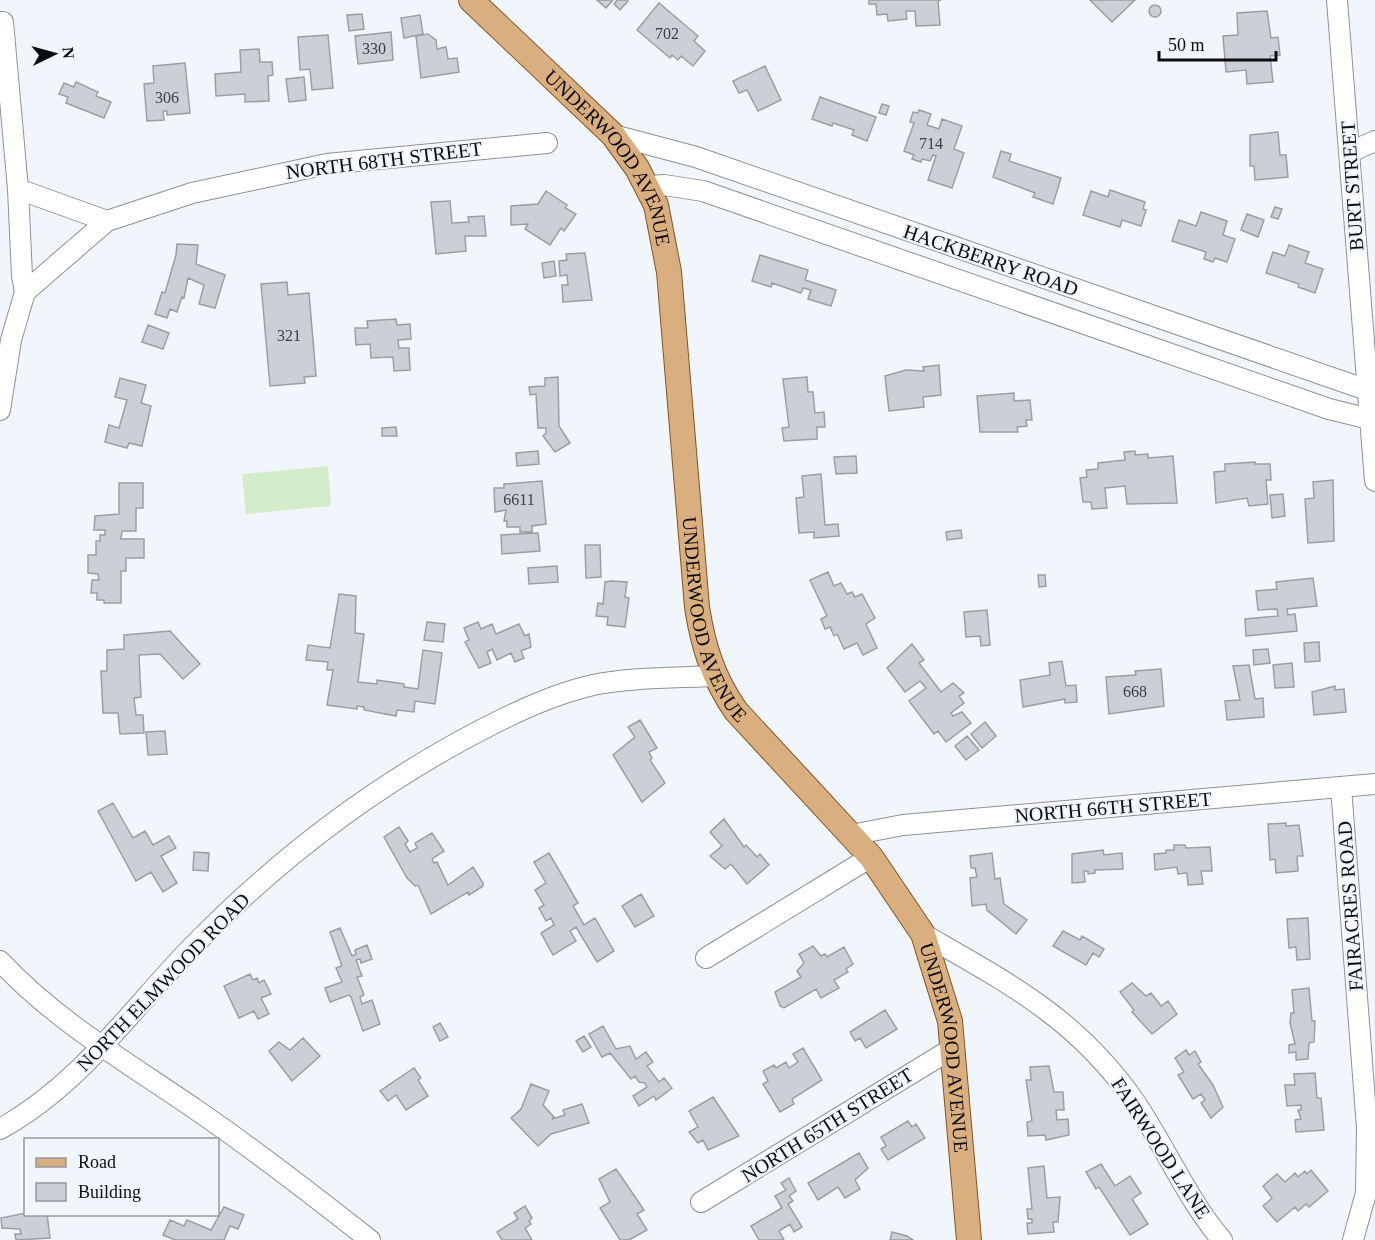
<svg xmlns="http://www.w3.org/2000/svg" width="1375" height="1240" font-family="Georgia,serif">
<style>
.green{fill:#d5eccb}
.building{fill:#cbd0d7;stroke:#9b9fa5;stroke-width:1.5}
.lines{fill:none;stroke-linecap:round;stroke-linejoin:round}
.minor-casing{stroke:#8d9197;stroke-width:22}
.major-casing{stroke:#825422;stroke-width:26}
.minor{stroke:#fff;stroke-width:20}
.major{stroke:#daaf80;stroke-width:24}
.labels{text-anchor:middle;dominant-baseline:central;stroke-width:4.5;stroke-linejoin:round;paint-order:stroke}
.number-label{font-size:16px;fill:#3c3e42}
.street-label{font-size:20px;fill:#0c0d10;stroke:#f1f6fd}
</style>
<rect width="100%" height="100%" fill="#f1f6fd"/>
<path class="green" d="M328,466l3,40 -85,8 -4,-40z"/>
<path class="building" d="M597,0h16l-7,8z
M617,0h10l1,1 -8,9 -6,-6z
M869,0h72l-3,1 2,24 -24,1 -1,-15h-9l1,8 -19,2 -1,-7 -10,1 -1,-11h-7z
M1090,0h45l-23,22z
M659,3l39,33 -4,5 11,10 -12,15 -12,-10 -3,4 -6,-5 -2,3 -33,-28z
M1149 11a6 6 0 1 1 12 0a6 6 0 1 1-12 0Z
M1267,11l4,27 7,-1 2,18 -10,1 3,26 -26,2 -1,-14 -20,2 -3,-36 15,-1 -1,-22z
M362,14l2,15 -15,2 -2,-16z
M420,15l3,19 -19,4 -3,-20z
M391,32l2,28 -35,4 -3,-28z
M428,34l8,6 1,9 9,-2 2,12 9,-1 2,14 -38,6 -5,-42z
M328,35l5,53 -21,2 -2,-21 -10,1 -2,-33z
M259,49l1,13h12l1,13 -5,1 1,25 -24,1v-8l-29,2 -1,-22 26,-2 -1,-22z
M185,63l5,50 -23,2v-4h-4l1,9 -17,1 -3,-37 10,-1 -1,-17z
M765,66l16,34 -23,11 -11,-21 -8,3 -6,-12z
M304,77l2,23 -17,2 -3,-23z
M76,82l22,10 -2,4 15,6 -7,16 -38,-15 2,-6 -9,-3 5,-11 10,4z
M820,97l56,20 -9,24 -15,-6 2,-5 -21,-7 -1,3 -20,-7z
M882,104l7,2 -3,9 -7,-2z
M919,110l12,4 -4,11 12,4 3,-10 20,7 -8,23 10,4 -12,35 -24,-8 8,-24 -3,-1 -3,6 -8,-2 -1,3 -9,-3 2,-4 -10,-4 10,-28 -4,-1 3,-10 5,1z
M1278,132l2,23h6l2,22 -33,3 -1,-14h-4v-31z
M1001,151l10,3 -2,7 52,17 -8,26 -20,-7 2,-4 -42,-16z
M1110,190l35,12 -2,7 3,1 -5,16 -19,-6 -2,7 -37,-12 8,-24 17,6z
M546,191l21,14 -2,3 11,6 -12,17 -3,-3 -11,17 -25,-16 3,-5 -17,1v-19l27,-2z
M450,201l2,22 17,-1 -1,-5 16,-1 2,20h-21l1,15 -30,3 -5,-52z
M1275,207l7,2 -4,10 -7,-2z
M1201,212l26,9 -4,14 12,4 -8,23 -12,-4 -2,4 -9,-3 2,-7 -34,-11 7,-21 17,6z
M1247,214l17,6 -6,17 -17,-7z
M177,244l21,1 -2,19 29,11 -10,33 -16,-4 5,-19 -16,-7 -4,20 -2,-1 -5,15 -7,-3 -3,9 -12,-4 7,-22 3,1 11,-38z
M1289,245l20,7 -4,11 18,6 -8,24 -17,-6 1,-3 -33,-11 7,-21 12,4z
M585,253l7,47 -29,2 -1,-17h6l-1,-10 -7,1 -1,-15 8,-1 -1,-6z
M760,255l48,15 -3,10 31,10 -5,16 -23,-7 3,-9 -8,-2 -2,5 -29,-10 -1,4 -19,-6z
M554,261l2,15 -12,2 -2,-15z
M287,282l1,13 21,-2 7,83 -12,1 1,6 -35,3 -9,-102z
M396,319l1,6 13,-1 1,15 -13,1 1,8h10l1,22 -16,1 -1,-14 -22,1 -1,-14 -14,1 -1,-17h13l-1,-7z
M148,325l21,8 -6,16 -21,-7z
M939,365l2,30 -18,2 1,10 -35,4 -4,-35 21,-6 18,1 -1,-4z
M558,377l1,49 11,17 -15,9 -12,-16 3,-3v-5h-8l-2,-34 -6,1 -1,-8 16,-1v-8z
M807,377l1,15h5l2,21 9,-1 1,15h-8v12l-33,2 -2,-13 7,-1 -6,-48z
M120,378l26,7 -5,18 10,3 -9,40 -13,-3 -2,5 -22,-6 4,-17 10,3 8,-28 -12,-3z
M1014,393v8l16,-1 2,20h-6l1,6 -10,1 1,5h-38l-3,-36z
M396,427l1,9h-15v-8z
M538,451l1,13 -22,2 -1,-13z
M1135,451v4l13,-1v4l25,-2 4,47 -50,1 -2,-18 -20,2 2,20 -15,1 -1,-7h-8l-3,-24 7,-1 -1,-7 12,-1v-6l27,-3 -1,-8z
M856,456l1,17 -21,1 -2,-17z
M1255,462v2h15l1,16h-5l2,24 -19,2 -2,-8 -31,5 -2,-31 11,-1v-7z
M821,474l4,51 13,-1 1,12 -25,2v-6l-15,1 -3,-35 8,-1 -2,-21z
M1333,480l1,61 -26,2 -3,-44 9,-1 -1,-16z
M542,481l4,43 -14,2v6h-12v-5h-13v-6h-3l2,-11 -11,2 -1,-24h10v-4z
M119,483h24v25h-7v23h-14l-1,8h23v19h-18v13h-5v32h-17v-3h-7v-7h-6l1,-13h7l-1,-6 -10,-1v-18h8v-14h4v-6h5v-5h-11l1,-14 24,-2z
M1283,494l2,22 -13,2 -2,-23z
M961,530l1,8 -15,2 -1,-8z
M538,533l2,18 -38,3 -1,-19z
M585,545h15l1,32 -15,1z
M557,566l1,16 -29,2 -1,-16z
M828,572l6,14 7,-3 6,11 5,-2 3,5 7,-3 13,24 -9,6 11,24 -14,7 -6,-12 -13,6 -7,-15 -3,2 -4,-9 -5,2 -4,-10 6,-3 -17,-36z
M1038,575h7l1,11 -7,1z
M1313,578l4,28 -30,3 1,6 7,-1 2,17 -51,5 -1,-17 33,-3 -1,-7 -19,1 -2,-19 21,-2 -1,-7z
M612,581l15,1 -2,15 4,1 -4,29 -18,-2 1,-8 -12,-1 2,-13 5,1 2,-22z
M339,594l17,2 -1,37 9,1 -6,48 19,2v-4l27,4v3l14,2 5,-39 19,3 -7,51 -20,-3 -1,11 -17,-2 -1,6 -32,-6v-3l-7,-1v3l-30,-4 6,-35h-6l1,-8 -22,-2 2,-15 22,3z
M987,610l3,35 -9,1 -1,-10 -14,1 -2,-25z
M427,622l18,2 -2,18 -19,-2z
M478,622l3,7 11,-5 4,10 23,-10 6,12 4,-2 2,13 -10,4 3,7 -9,4 -4,-9 -14,7 -5,-11 -5,3 4,11 -12,5 -14,-26 4,-2 -5,-12z
M170,631l30,33 -17,15 -23,-25 -21,1 2,42 -7,1 2,17h7l1,18 -24,1 -2,-21h-15l-2,-42h6v-21l17,-1v-14z
M1319,642l1,19 -15,1 -1,-19z
M912,644l12,16 -5,3 22,29 12,-9 11,10 -5,3 5,7 -13,10 2,3 9,-4 9,11 -25,19 -8,-11 -4,3 -25,-33 17,-13 -6,-7 -15,11 -18,-24z
M1268,649l2,14 -16,2 -1,-15z
M1062,661l4,25 10,-1 1,17 -12,1v-4l-42,8 -3,-27 30,-5 -1,-12z
M1292,663l2,24 -19,1 -2,-23z
M1249,665l6,34 8,-1 1,19 -37,3 -2,-19 15,-1 -7,-34z
M1161,669l3,37 -55,8 -3,-37 30,-2 -1,-4z
M1335,686v4l9,-1 2,23 -32,3 -2,-23z
M640,720l17,28 -8,4 3,6 -2,2 15,23 -23,19 -29,-47 22,-18 -7,-10z
M985,722l11,14 -14,12 -11,-14z
M165,731l2,23 -19,1 -2,-23z
M967,736l12,14 -13,10 -11,-14z
M113,803l20,35 12,-7 8,14 16,-9 7,12 -15,8 16,27 -14,9 -12,-20 -15,9 -38,-70z
M724,819l20,28 2,-2 11,12 3,-3 9,11 -22,19 -16,-20 -6,5 -15,-13 12,-10 -12,-14z
M1286,823v3l13,-1 4,31h-6l1,15 -22,2 -1,-14 -5,1 -2,-36z
M399,827l9,14 -3,3 5,8 7,-4 -2,-5 17,-10 12,18 -12,8 2,4 3,-1 11,23 25,-18 10,16v3l-14,9 -1,-3 -37,22 -13,-29 -3,1 -8,-8 -23,-41z
M1174,845h11l1,3 24,-1 2,24h-11l2,13 -15,1 -1,-12 -9,1 -1,-7 -22,3 -1,-16 12,-1v-3h8z
M1103,850l1,5 18,-2 1,16 -28,1v3l-7,1v-3h-4l1,11 -13,1v-29z
M194,852l15,1 -1,18 -15,-1z
M549,853l29,50 -5,3 11,19 11,-7 19,33 -17,11 -21,-35 -6,4 6,10 -23,14 -12,-22 13,-8 -3,-7 -5,3 -7,-13 5,-3 -9,-15 11,-7 -12,-21z
M992,853l3,26 5,-1 4,26 23,16 -11,14 -29,-24 -1,-6 -14,2 -2,-28 7,-1 -2,-9h-4l-1,-12z
M641,894l13,22 -19,11 -13,-21z
M1308,918l2,41 -13,1 -1,-13 -7,1 -2,-29z
M340,928l12,28 4,-2 -1,-4 12,-5 5,14 -11,4 -1,-4 -4,1 6,16 -5,1 7,18 -4,2 2,7 10,-4 8,24 -17,7 -12,-34 -2,-2 -19,7 -5,-14 17,-6 -6,-14 6,-2 -12,-34z
M1063,931l17,9 2,-4 22,13 -5,8 -6,-4 -7,12 -33,-19z
M813,946l8,10 4,-2 2,3 17,-10 9,17 -7,5 2,3 -14,8 5,8 -18,10 -5,-9 -32,19 -4,-2 -5,-14 26,-15 -4,-6 7,-8 -5,-9z
M250,974l3,6 4,-2 2,5 5,-3 7,14 -10,4 8,16 -11,5 -4,-8 -15,7 -15,-32z
M1132,983l14,13 5,-3 10,13 7,-5 9,13 -25,20 -20,-22 2,-2 -14,-18z
M1309,988l3,33h3l-1,21 -5,1 -1,16 -12,1v-8l-7,1v-8l6,-1 -5,-21 1,-10h3l-2,-23z
M885,1010l12,19 -31,19 -6,-10 -5,3 -5,-9z
M440,1023l8,14 -8,4 -7,-14z
M603,1026l13,23 14,-3 6,13 10,-7 7,10 -6,4 12,16 5,-4 8,10 -16,12 -2,-4 -15,10 -6,-10 14,-9 -2,-4 -6,-1 -4,-6 -4,3 -21,-26 -8,4 -13,-23z
M584,1036l7,11 -8,5 -7,-11z
M303,1038l17,18 -28,25 -23,-30 10,-9 11,8z
M803,1048l19,32 -30,19 2,5 -14,8 -17,-28 5,-3 -5,-10 11,-6 2,3 10,-6 3,6 9,-6 -5,-8z
M1186,1050l3,5 6,-4 6,11 -3,2 15,21 10,22 -12,11 -10,-15 4,-3 -4,-6 -8,5 -15,-24 6,-3 -9,-14z
M1049,1066l5,26h9l1,18h-8l1,10 11,-1 1,16 -23,5 -1,-5 -17,1 -1,-14 5,-1 -6,-41h5l-1,-13z
M414,1068l7,10 -3,2 10,16 -22,14 -10,-15 -8,6 -8,-10z
M1315,1073l2,25h4l3,32 -28,2 -1,-12 6,-1 -3,-9h3v-5l-14,1 -2,-21h10l-1,-11z
M531,1084l18,7 -6,14 11,12 -2,2 13,-4 -2,-5 19,-6 7,19 -38,11 -13,12 -27,-28 10,-9z
M713,1097l26,39 -31,14 -5,-10 -5,3 -9,-11 9,-5 -9,-16z
M908,1121l4,6 4,-3 9,14 -37,22 -7,-11 5,-3 -5,-9z
M859,1153l9,15 -13,12 5,9 -15,9 -7,-11 -20,13 -10,-17z
M1101,1164l14,22 15,-10 11,17 -9,6 16,25 -18,11 -31,-48 -3,2 -10,-17z
M1044,1166l3,32 13,-1 -2,25h-5l1,10 -26,2 -1,-11h5v-4h-4l-1,-10h5l-4,-41z
M616,1169l28,41 -7,4 10,16 -18,10h-9l-20,-32 10,-6 -11,-23z
M1311,1170l17,21 -19,16 -3,-3 -8,7 -3,-4 -18,15 -14,-16 9,-8 -9,-12 14,-12 8,8 10,-9 3,4 7,-6 2,3z
M789,1178l7,13 -7,5 4,5 -5,3 14,23 -8,5 -4,-8 -11,7 5,9h-25l-8,-14 31,-18 -7,-12 11,-6 -5,-7z
M525,1206l7,12 -3,3 2,3 -6,4 7,12h-30l-5,-8 21,-13 -4,-6z
M224,1207l20,8 -6,14 -8,-3 -6,14h-49l-12,-5 7,-15 14,6 3,-6 24,10z
M26,1213l21,1 3,24 -34,2 -1,-6h6l-1,-5 -18,-1 -1,-10z
M892,1232l15,4 6,4h-23z"/>
<g class="lines">
<g class="minor-casing">
<path id="minor" d="M1337,0l38,481
M613,135l83,22 671,233
M1350,152l25,-11
M648,186l16,-1 39,6 626,218 41,10
M18,189l89,32
M25,292l82,-71 85,-28 135,-29 220,-21
M0,410l11,-70 14,-48 -3,-16 -4,-87 -15,-167
M1341,787l26,341 -1,65 -13,47
M851,835l52,-10 472,-41
M923,934c85,49 154,84 212,168 30,44 52,97 87,138
M706,958l165,-101
M0,961c56,60 128,102 195,148 60,41 118,86 175,131
M0,1129c77,-42 128,-115 187,-177 86,-89 186,-166 296,-223 35,-18 71,-35 110,-44 39,-8 81,-7 122,-9
M701,1202l252,-154"/>
</g>
<g class="major-casing">
<g id="major">
<path id="s1" d="M471,0l142,135 24,33 19,37 13,67 28,335c6,39 16,71 39,104l135,146 52,77 27,87 19,219"/>
</g>
</g>
<use href="#minor" class="minor"/>
<use href="#major" class="major"/>
</g>
<g class="labels">
<g class="number-label">
<text x="667" y="33">702</text>
<text x="374" y="48">330</text>
<text x="167" y="97">306</text>
<text x="931" y="143">714</text>
<text x="289" y="335">321</text>
<text x="519" y="499">6611</text>
<text x="1135" y="691">668</text>
</g>
<g class="street-label">
<text transform="translate(384 160) rotate(-7)">NORTH 68TH STREET</text>
<text stroke="none"><textPath href="#s1" startOffset="213">UNDERWOOD AVENUE</textPath></text>
<text transform="translate(1352 186) rotate(-94)">BURT STREET</text>
<text transform="translate(991 260) rotate(19)">HACKBERRY ROAD</text>
<text stroke="none"><textPath href="#s1" startOffset="699">UNDERWOOD AVENUE</textPath></text>
<text transform="translate(1113 807) rotate(-5)">NORTH 66TH STREET</text>
<text transform="translate(1350 906) rotate(-94)">FAIRACRES ROAD</text>
<text transform="translate(163 982) rotate(-46)">NORTH ELMWOOD ROAD</text>
<text stroke="none"><textPath href="#s1" startOffset="1203">UNDERWOOD AVENUE</textPath></text>
<text transform="translate(827 1125) rotate(-32)">NORTH 65TH STREET</text>
<text transform="translate(1161 1148) rotate(57)">FAIRWOOD LANE</text>
</g>
</g>
<rect x="24" y="1138" width="195" height="78" fill="#f1f6fd" stroke="#95999e" stroke-width="1.5"/>
<rect x="36" y="1158" width="30" height="9" fill="#daaf80" stroke="#95999e" stroke-width="1.5"/>
<text x="78" y="1168" font-size="18" fill="#0c0d10">Road</text>
<rect x="36" y="1183" width="30" height="18" fill="#cbd0d7" stroke="#95999e" stroke-width="1.5"/>
<text x="78" y="1198" font-size="18" fill="#0c0d10">Building</text>
<g transform="translate(54 54) rotate(85)" stroke="#f1f6fd" stroke-width="4.5" paint-order="stroke">
<path d="M0-4.5L10 22L0 15L-10 22Z" fill="#0c0d10"/>
<text y="-9" font-size="16" font-weight="bold" text-anchor="middle" fill="#0c0d10">N</text>
</g>
<path d="M1159 51v9h117v-9" fill="none" stroke="#0c0d10" stroke-width="3"/>
<text x="1168" y="51" font-size="18" fill="#0c0d10" stroke="#f1f6fd" stroke-width="4.5" paint-order="stroke">50 m</text>
</svg>
